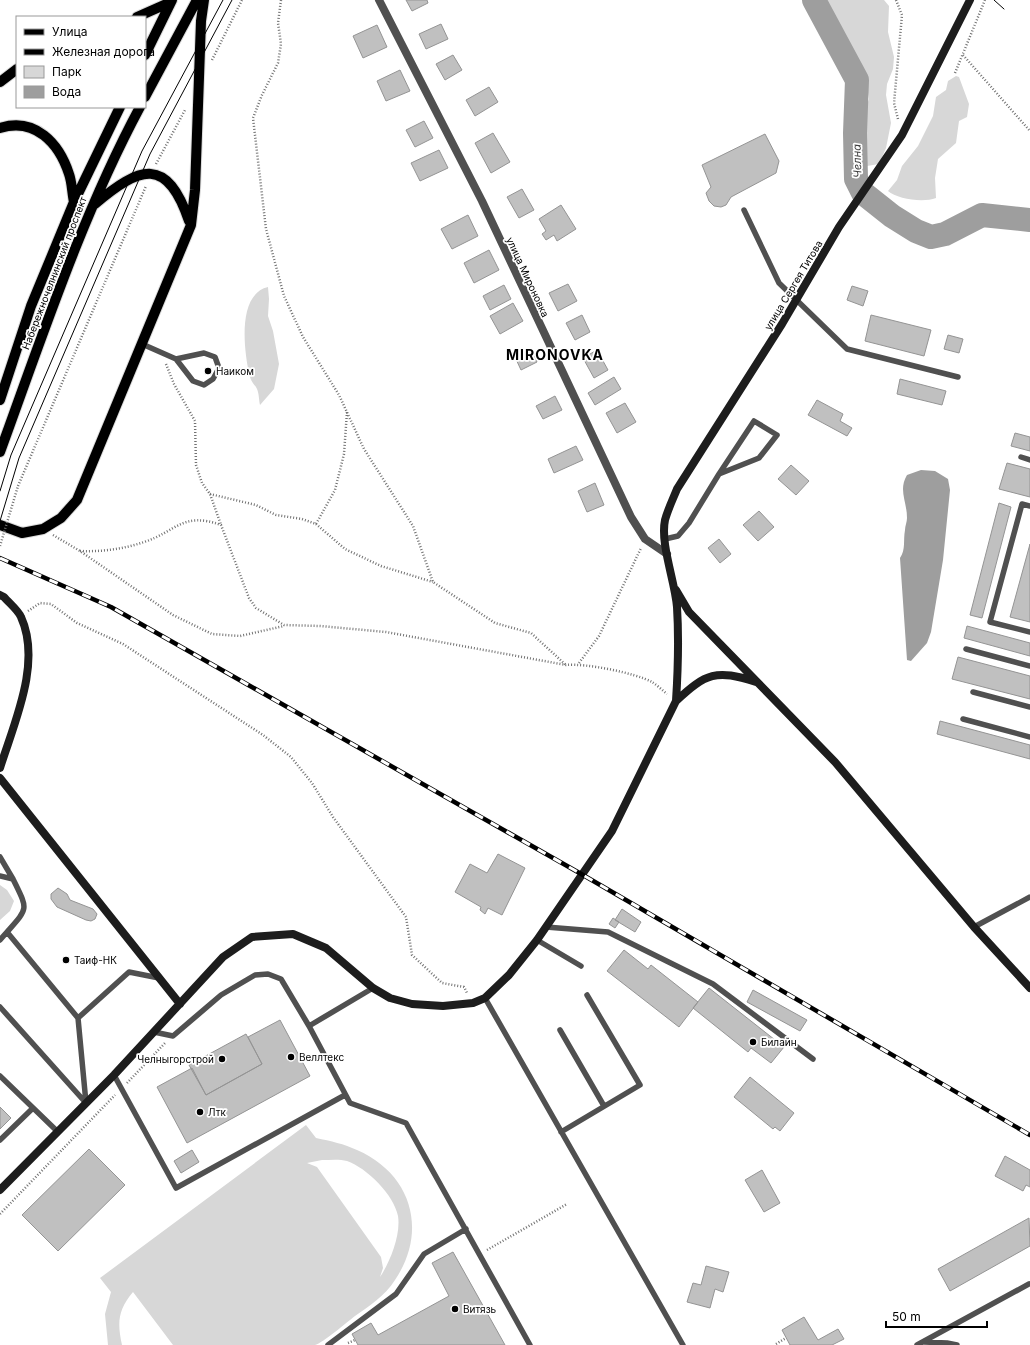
<svg xmlns="http://www.w3.org/2000/svg" width="1030" height="1345" font-family="Inter,sans-serif">
<style>
.green{fill:#d7d7d7;fill-rule:evenodd}
.water{fill:#9e9e9e}
.lines{fill:none;stroke-linecap:round;stroke-linejoin:round}
.river{stroke:#9e9e9e;stroke-width:24}
.building{fill:#c0c0c0;stroke:#949494}
.primary-casing{stroke:#dbdbdb;stroke-width:12}
.path{stroke:#727272;stroke-width:2.5;stroke-dasharray:1 2;stroke-linecap:butt}
.lane{stroke:#505050;stroke-width:5.5}
.street{stroke:#505050;stroke-width:8}
.secondary{stroke:#1d1d1d;stroke-width:8}
.primary{stroke:#000;stroke-width:10}
.tram{stroke:#000;stroke-width:1}
.rail-casing{stroke:#000;stroke-width:4.5}
.rail{stroke:#fff;stroke-width:3;stroke-dasharray:9;stroke-linecap:butt}
.path-bridge{stroke:#727272;stroke-width:2.5;stroke-dasharray:1 2;stroke-linecap:butt}
.poi-dot{fill:#000;stroke:#fff;stroke-width:1.5}
.labels{text-anchor:middle;dominant-baseline:central;stroke-width:3.5;stroke-linejoin:round;paint-order:stroke}
.street-label{font-size:10px;fill:#000;stroke:#fff}
.poi-label{font-size:10px;fill:#000;stroke:#fff;text-anchor:start}
.water-label{font-size:11px;font-style:italic;fill:#3f3f3f;stroke:#fff}
.district-label{font-size:14px;font-weight:bold;letter-spacing:1px;fill:#000;stroke:#fff}
</style>
<rect width="100%" height="100%" fill="#fff"/>
<path class="green" d="M825,0h59l5,6 -1,26 6,25 -1,12 -6,15 -1,11 5,28 -5,25 -7,16 -12,2 -2,-10v-45l4,-12 -3,-19 -18,-30z
M956,76l3,1 10,27 -2,13 -8,4 -3,22 -18,16 -3,19 1,20c-13,5 -39,1 -48,-7l9,-11 5,-14 16,-20 15,-30 3,-19 10,-7 2,-9z
M268,287l1,12 -1,17 5,15 6,33 -5,25 -14,16c-1,-4 -1,-12 -3,-16 -3,-6 -6,-6 -8,-16 -5,-23 -12,-79 19,-86z
M0,885l7,5 7,11 -4,10 -10,9z
M306,1125l10,13c15,3 28,6 41,12 55,24 71,81 38,130 -10,16 -26,26 -40,36 -8,6 -32,27 -40,29 -10,0 -25,0 -36,0 -35,0 -71,0 -106,0l-40,-53c-15,18 -16,30 -11,53h-14l-3,-31 6,-22 -11,-14zM322,1160c8,0 18,-1 25,1 20,7 47,34 51,55 3,19 -8,46 -18,61l3,-9 -2,-11 -64,-90 -10,-4z"/>
<path class="water" d="M921,470l14,1 13,8 2,11 -7,70 -12,72 -4,11 -16,18 -4,-1 -7,-102c6,-9 3,-17 5,-28 0,-4 2,-8 2,-12 0,-17 -9,-28 0,-43z"/>
<g class="lines">
<path class="river" d="M814,0l43,80 -2,53 1,46 7,14 29,23 24,15 15,6 14,-3 37,-19 48,5"/>
</g>
<path class="building" d="M406,0h21l1,3 -16,8z
M441,24l7,15 -22,10 -7,-15z
M377,25l10,22 -24,11 -10,-22z
M453,55l9,15 -17,10 -9,-16z
M400,70l10,21 -24,10 -9,-20z
M489,87l9,15 -23,14 -9,-16z
M424,121l9,17 -18,9 -9,-17z
M493,133l17,29 -19,11 -16,-30z
M765,134l14,27 -3,12 -45,24 -5,8 -5,2 -7,-1 -5,-5 -3,-8 5,-6 -9,-22z
M439,150l9,18 -28,13 -9,-18z
M522,189l12,21 -15,8 -12,-21z
M561,205l15,24 -19,12 -3,-6 -8,5 -4,-6 4,-3 -7,-12z
M468,215l10,21 -26,13 -11,-20z
M489,250l10,20 -25,13 -10,-20z
M568,284l9,17 -19,10 -9,-18z
M504,285l7,14 -21,11 -7,-14z
M852,286l16,5 -5,15 -16,-6z
M513,303l10,18 -23,13 -10,-18z
M582,315l8,17 -15,8 -9,-17z
M871,315l60,15 -7,26 -59,-15z
M948,335l15,4 -4,14 -15,-4z
M531,349l6,13 -16,8 -6,-13z
M597,350l11,20 -14,8 -11,-20z
M614,377l7,12 -26,16 -7,-12z
M900,379l46,12 -4,14 -45,-11z
M555,396l7,14 -19,9 -7,-13z
M817,400l26,14 -3,7 12,7 -5,8 -39,-21z
M625,403l11,19 -19,11 -11,-20z
M1015,433l15,4v14l-19,-5z
M576,446l7,14 -29,13 -6,-14z
M1007,463l23,6v28l-31,-8z
M791,465l18,16 -13,14 -18,-16z
M595,483l9,22 -17,7 -9,-21z
M999,503l12,4 -29,111 -12,-3z
M759,511l15,16 -16,14 -15,-16z
M719,539l12,15 -11,9 -12,-15z
M1030,544v78l-20,-5z
M967,626l63,17v13l-66,-18z
M958,657l72,19v23l-78,-20z
M940,721l90,24v14l-93,-25z
M498,854l27,14 -23,47 -14,-7 -3,6 -5,-4 1,-3 -26,-15 15,-28 17,9z
M58,888l9,6 3,6 23,9 4,5 -2,5 -4,2 -5,-1 -29,-13 -6,-8v-5z
M622,909l19,13 -6,10 -20,-12z
M613,918l6,4 -4,6 -6,-4z
M624,950l24,19 3,-4 47,37 -19,25 -72,-56z
M709,988l75,59 -13,16 -20,-15 -3,4 -55,-44z
M753,990l54,30 -7,11 -53,-29z
M280,1020l30,56 -123,67 -30,-56 35,-19 14,27 56,-31 -14,-27z
M246,1034l16,30 -56,31 -17,-30z
M750,1077l44,36 -14,18 -5,-4 -2,2 -39,-32z
M0,1107l11,11 -11,11z
M89,1149l36,36 -67,66 -36,-36z
M192,1150l7,12 -18,11 -7,-12z
M1005,1156l25,14v17l-4,-2 -3,6 -28,-15z
M762,1170l18,33 -16,9 -19,-32z
M1029,1218l1,28 -80,45 -12,-22z
M453,1252l52,93h-147l-6,-11 19,-11 7,12 71,-39 -17,-33z
M706,1266l23,6 -6,20 -8,-3 -5,19 -23,-6 6,-19 8,2z
M804,1317l14,23 20,-11 6,10 -12,6h-42l-8,-15z"/>
<g class="lines">
<g class="primary-casing">
<path id="primary" d="M137,17l34,-15
M145,55l27,-55
M0,82l17,-13
M145,97l52,-97
M0,128c35,-11 59,15 69,46 3,8 3,19 5,28
M95,204c45,-38 72,-48 94,17
M0,400l31,-94 43,-104 46,-95
M0,452c42,-115 82,-237 140,-345
M0,525l22,8 21,-4 18,-11 16,-18 114,-275 4,-35 6,-169 3,-21"/>
</g>
<path class="path" d="M281,0l-3,23 3,21 -3,19 -16,32 -9,23 13,111 18,67 19,41 36,58 25,54 49,77 20,56 62,41 36,10 35,32
M896,0l6,15 -8,88 4,16
M963,55l67,76
M212,60l30,-60
M955,73l30,-73
M156,164l29,-54
M166,364l8,20 21,37 1,44 6,18 8,11 11,31
M18,486l128,-300
M210,494l46,11 20,10 26,4 14,5 19,-34 9,-36 3,-42
M316,524l29,25 36,17 52,16
M53,535l27,16 93,64 39,19 28,2 44,-10
M80,551c21,1 44,-2 64,-9 32,-10 38,-31 77,-17l28,73 7,10 28,17 36,1 66,6 180,33c20,-2 69,8 86,17 5,3 10,8 15,12
M28,611l12,-8 11,1 26,19 46,21 140,91 28,22 21,26 21,34 73,100 6,38 30,28 22,4 3,6
M579,663l20,-27 42,-88
M127,1083l38,-40
M0,1214l115,-119
M487,1250l80,-46
M348,1343l7,-3
M776,1344l10,-6"/>
<path class="lane" d="M744,210l35,73 68,66 111,28
M142,344l34,15 17,22 11,4 9,-6 6,-11 -4,-11 -11,-4 -28,6
M1021,457l9,3
M1030,506l-8,-2 -32,118 40,10
M665,539l13,-3 11,-13 30,-49 40,-16 18,-23 -23,-14 -35,53
M966,649l64,17
M973,692l57,15
M963,719l67,18
M0,857l13,22
M0,876l13,3c15,31 16,28 -6,53
M546,927l62,5 105,52 100,75
M974,927l56,-30
M0,940l7,-8 71,86 8,85
M537,940l44,26
M485,998l198,347
M0,1007l86,96
M78,1018l51,-46 30,6
M309,1026l64,-38
M560,1030l44,76
M154,1032l19,4 48,-41 34,-20 13,-1 13,5 28,47 41,77 56,20 124,222
M114,1075l62,113 169,-93
M0,1076l58,56
M561,1132l79,-47 -53,-90
M0,1140l33,-32
M924,1342l23,1 10,2
M328,1345l68,-51 28,-40 42,-25
M917,1345l112,-61"/>
<path class="street" d="M379,0l103,201 149,316 14,22 22,15"/>
<path class="secondary" d="M676,590l13,22 146,150 139,165 56,61
M0,595l4,2c5,6 14,13 17,20 21,46 -7,106 -21,151
M676,701c2,-31 3,-62 1,-94 -2,-26 -17,-63 -12,-87 3,-11 8,-21 12,-31l105,-165 57,-97 63,-92 68,-135
M0,778l180,226
M0,1190l114,-115 109,-118 29,-20 41,-3 33,14 47,40 17,10 22,6 31,2 30,-3 12,-5 24,-23 28,-35 75,-109 64,-130c30,-28 40,-32 80,-19"/>
<use href="#primary" class="primary"/>
<path class="tram" d="M994,0l10,9
M0,491l11,-36 131,-304 81,-151
M0,521l19,-63 131,-304 82,-154"/>
<g class="rail-casing">
<path id="rail" d="M0,558l111,49 472,268 447,260"/>
</g>
<use href="#rail" class="rail"/>
<path class="path-bridge" d="M0,546l18,-60"/>
</g>
<g class="poi-dot">
<circle cx="208" cy="371" r="4"/>
<circle cx="66" cy="960" r="4"/>
<circle cx="753" cy="1042" r="4"/>
<circle cx="291" cy="1057" r="4"/>
<circle cx="222" cy="1059" r="4"/>
<circle cx="200" cy="1112" r="4"/>
<circle cx="455" cy="1309" r="4"/>
</g>
<g class="labels">
<g class="street-label">
<text transform="translate(54 273) rotate(-69)">Набережночелнинский проспект</text>
<text transform="translate(528 277) rotate(65)">улица Мироновка</text>
<text transform="translate(793 285) rotate(-59)">улица Сергея Титова</text>
</g>
<g class="poi-label">
<text x="216" y="371">Наиком</text>
<text x="74" y="960">Таиф-НК</text>
<text x="761" y="1042">Билайн</text>
<text x="299" y="1057">Веллтекс</text>
<text x="214" y="1059" text-anchor="end">Челныгорстрой</text>
<text x="208" y="1112">Лтк</text>
<text x="463" y="1309">Витязь</text>
</g>
<g class="water-label">
<text transform="translate(857 161) rotate(-92)">Челна</text>
</g>
<g class="district-label">
<text x="555" y="354">MIRONOVKA</text>
</g>
</g>
<rect x="16" y="16" width="130" height="92" fill="#ffffff" stroke="#999999"/>
<rect x="24" y="29" width="20" height="6" fill="#000000" stroke="#999999"/>
<text x="52" y="36" font-size="12" fill="#000000">Улица</text>
<rect x="24" y="49" width="20" height="6" fill="#000000" stroke="#999999"/>
<text x="52" y="56" font-size="12" fill="#000000">Железная дорога</text>
<rect x="24" y="66" width="20" height="12" fill="#d7d7d7" stroke="#999999"/>
<text x="52" y="76" font-size="12" fill="#000000">Парк</text>
<rect x="24" y="86" width="20" height="12" fill="#9e9e9e" stroke="#999999"/>
<text x="52" y="96" font-size="12" fill="#000000">Вода</text>
<path d="M886 1321v6h101v-6" fill="none" stroke="#000000" stroke-width="2"/>
<text x="892" y="1321" font-size="12" fill="#000000" stroke="#ffffff" stroke-width="3" paint-order="stroke">50 m</text>
</svg>
